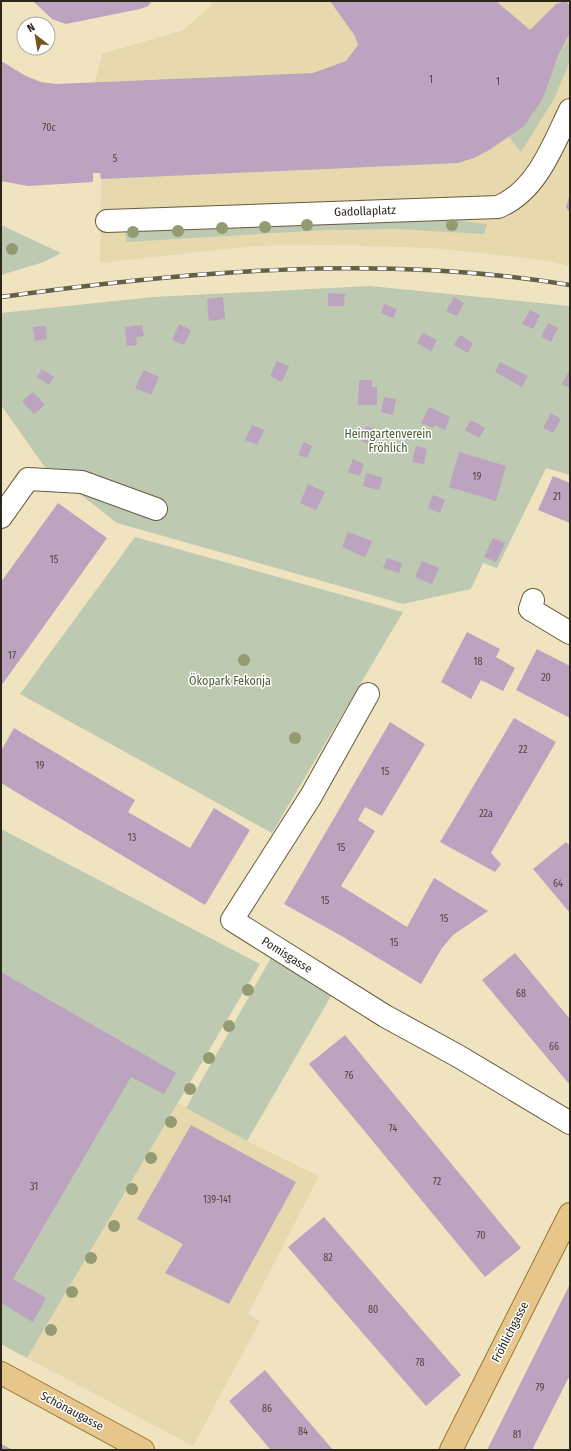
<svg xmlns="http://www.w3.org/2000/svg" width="571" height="1451" font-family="'Fira Sans Condensed',sans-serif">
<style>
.built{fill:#e8d8ae}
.green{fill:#bdc9b1}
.building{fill:#bca3bf}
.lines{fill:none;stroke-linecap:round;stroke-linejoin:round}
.minor-casing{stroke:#665a3b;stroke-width:24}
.major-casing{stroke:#9a7631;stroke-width:24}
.minor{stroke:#fff;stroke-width:22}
.major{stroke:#e6c68b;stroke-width:22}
.rail-casing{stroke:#655e49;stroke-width:4.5}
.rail{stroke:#fff;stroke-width:3;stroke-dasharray:9;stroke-linecap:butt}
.tree{fill:#949a71}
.labels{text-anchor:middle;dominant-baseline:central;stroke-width:3;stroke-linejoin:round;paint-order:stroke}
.number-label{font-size:10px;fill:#504642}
.street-label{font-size:12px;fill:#2c2719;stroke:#fff}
.park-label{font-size:12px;fill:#495e31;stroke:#fff}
</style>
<rect width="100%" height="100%" fill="#f0e3bf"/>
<path class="built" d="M211,1h359v265l-28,-6 -110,-12 -101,-3 -79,1 -152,17 1,-84 -6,-96 7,-29 81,-24 27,-23z
M178,1103l69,38 72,35 -71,138 12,7 -67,125 -166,-88z"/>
<path class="green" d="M570,33v28l-16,38 -33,53 -12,-15c31,-23 35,-48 50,-81 3,-8 9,-15 11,-23z
M435,218l52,6 -3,10 -89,-5 -69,1 -200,12 -1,-13z
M1,225l60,28 -17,9 -43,13z
M370,286l200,20v169l-24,-7 -49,100 -14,-5 -12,26 -68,15 -286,-81 -73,-57 -43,-61v-92l152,-16z
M135,537l268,75 -131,221 -252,-139z
M1,829l259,135 -233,394 -26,-14z
M272,956l59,40 -84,145 -61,-33z"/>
<path class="building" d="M33,1h119l-4,5 -8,3 -74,15 -14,-5z
M330,1h166l34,29 26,-26 10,-3 4,5v27l-11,21 -17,46 -18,26 -33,23 -17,9 -16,5 -357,16 -1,-6h-7v9l-65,4 -27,-5v-120l25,15 15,6 15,2 257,-11 33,-12 12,-16 -3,-9z
M570,194v19l-4,-6z
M328,293l17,1 -1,12h-16z
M223,297l2,22 -16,2 -2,-22z
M454,297l10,6 -7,13 -11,-5z
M384,304l13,5 -4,9 -12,-5z
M530,310l10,5 -7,14 -11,-5z
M548,323l10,5 -7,14 -10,-5z
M179,324l12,6 -7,15 -12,-5z
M142,325l2,11 -8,1 1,8 -10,1 -2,-19z
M46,326l1,13 -12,2 -2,-14z
M423,333l14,7 -6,11 -14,-8z
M460,335l13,8 -5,10 -14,-8z
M277,361l12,5 -7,16 -12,-6z
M500,362l28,14 -6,11 -27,-15z
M42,369l12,8 -5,8 -12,-8z
M570,369v19l-8,-4z
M144,370l15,7 -8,18 -16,-7z
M359,380h13v7h5v18h-19z
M33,392l12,13 -11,9 -12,-13z
M384,397l12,2 -3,16 -12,-3z
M429,407l21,10 -5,13 -10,-5 -2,3 -12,-5z
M551,413l10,6 -8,14 -10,-5z
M471,420l14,8 -6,10 -14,-8z
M252,425l12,5 -7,15 -12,-5z
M366,426l11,4 -5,15 -11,-4z
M304,442l8,4 -5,12 -9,-3z
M416,446l11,3 -3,15 -12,-2z
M459,452l47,14 -10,35 -47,-14z
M353,459l11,5 -4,12 -12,-4z
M366,473l17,5 -4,12 -16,-4z
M553,476l17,7v40l-32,-13z
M308,484l17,8 -9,18 -16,-7z
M433,495l12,5 -5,13 -12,-5z
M58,503l49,35 -106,148v-104z
M348,532l24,9 -7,16 -23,-10z
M493,538l12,5 -9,19 -12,-5z
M387,558l15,5 -3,10 -16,-5z
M422,561l17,7 -7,16 -17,-7z
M467,632l33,17 -4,8 19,11 -12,23 -22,-11 -10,19 -30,-17z
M537,649l33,17v52l-54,-28z
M514,718l42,24 -65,111 10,11 -6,8 -55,-30z
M390,722l35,22 -43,72 -17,-9 -5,9 -2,4 17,11 -34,55 66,41 27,-49 54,33 -35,24 -11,13 -21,36 -76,-46 -61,-34z
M14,728l121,72 -7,12 62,36 24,-40 36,22 -45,75 -204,-122v-32z
M566,842l4,4v67l-37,-44z
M515,953l55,66v66l-88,-105z
M1,972l175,101 -12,21 -33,-17 -118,202 33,19 -13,24 -32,-19z
M345,1035l176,213 -36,29 -176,-213z
M191,1125l105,57 -67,122 -64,-31 18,-29 -46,-25z
M324,1217l137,158 -35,31 -138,-159z
M570,1284v91l-38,75h-45z
M265,1370l20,24 48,56h-62l-1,-1 -41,-48z
M1,1444l12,6h-12z"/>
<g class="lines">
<g class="minor-casing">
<path id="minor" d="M107,221l391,-14c39,-16 55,-62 72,-97
M1,517l27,-38 54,3 74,27
M533,600l-3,9 40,24
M368,694l-57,102 -79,124 153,96 73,40 112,67"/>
</g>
<g class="major-casing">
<path id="major" d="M1,1373l142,77
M451,1450l119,-236"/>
</g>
<use href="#minor" class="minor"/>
<use href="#major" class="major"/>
<g class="rail-casing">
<path id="rail" d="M1,297c186,-26 382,-43 569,-12"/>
</g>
<use href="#rail" class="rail"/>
</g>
<g class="tree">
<circle cx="307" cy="225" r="6"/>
<circle cx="452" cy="225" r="6"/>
<circle cx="265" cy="227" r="6"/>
<circle cx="222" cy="228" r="6"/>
<circle cx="178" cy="231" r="6"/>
<circle cx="133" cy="232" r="6"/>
<circle cx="12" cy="249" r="6"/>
<circle cx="244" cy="660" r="6"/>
<circle cx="295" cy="738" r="6"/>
<circle cx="248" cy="990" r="6"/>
<circle cx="229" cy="1026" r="6"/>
<circle cx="209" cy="1058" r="6"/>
<circle cx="190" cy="1089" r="6"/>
<circle cx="171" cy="1122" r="6"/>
<circle cx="151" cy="1158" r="6"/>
<circle cx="132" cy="1189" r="6"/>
<circle cx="114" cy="1226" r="6"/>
<circle cx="91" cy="1258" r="6"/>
<circle cx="72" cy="1292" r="6"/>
<circle cx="51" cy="1330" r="6"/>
</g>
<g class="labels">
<g class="number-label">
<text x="431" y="80">1</text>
<text x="498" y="82">1</text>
<text x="49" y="128">70c</text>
<text x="115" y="159">5</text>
<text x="477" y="477">19</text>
<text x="557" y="497">21</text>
<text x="54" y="560">15</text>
<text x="12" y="656">17</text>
<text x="478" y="662">18</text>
<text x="546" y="678">20</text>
<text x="523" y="750">22</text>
<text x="40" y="766">19</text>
<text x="385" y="772">15</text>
<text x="486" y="814">22a</text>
<text x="132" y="838">13</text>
<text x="341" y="848">15</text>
<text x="558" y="884">64</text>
<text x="325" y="901">15</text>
<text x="444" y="919">15</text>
<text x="394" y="943">15</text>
<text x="521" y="994">68</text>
<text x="554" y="1047">66</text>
<text x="349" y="1076">76</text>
<text x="393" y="1129">74</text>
<text x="437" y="1182">72</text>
<text x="34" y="1187">31</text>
<text x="217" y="1200">139-141</text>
<text x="481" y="1236">70</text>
<text x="328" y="1258">82</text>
<text x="373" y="1310">80</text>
<text x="420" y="1363">78</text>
<text x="540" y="1388">79</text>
<text x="267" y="1409">86</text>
<text x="303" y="1432">84</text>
<text x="517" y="1435">81</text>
</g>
<g class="street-label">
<text transform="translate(365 211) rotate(-2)">Gadollaplatz</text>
<text transform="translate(287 955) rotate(32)">Pomisgasse</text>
<text transform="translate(510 1332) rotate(-63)">Fröhlichgasse</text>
<text transform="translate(72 1411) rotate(28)">Schönaugasse</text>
</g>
<g class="park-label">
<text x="388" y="434">Heimgartenverein<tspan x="388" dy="14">Fröhlich</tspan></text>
<text x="230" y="681">Ökopark Fekonja</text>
</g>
</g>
<rect width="571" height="1451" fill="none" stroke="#2c2719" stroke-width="4"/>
<g transform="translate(36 36) rotate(329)"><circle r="19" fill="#ffffff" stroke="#aba9a3"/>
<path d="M0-3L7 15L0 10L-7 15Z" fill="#6f5627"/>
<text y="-6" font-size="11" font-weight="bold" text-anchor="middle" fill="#2c2719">N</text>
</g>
</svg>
